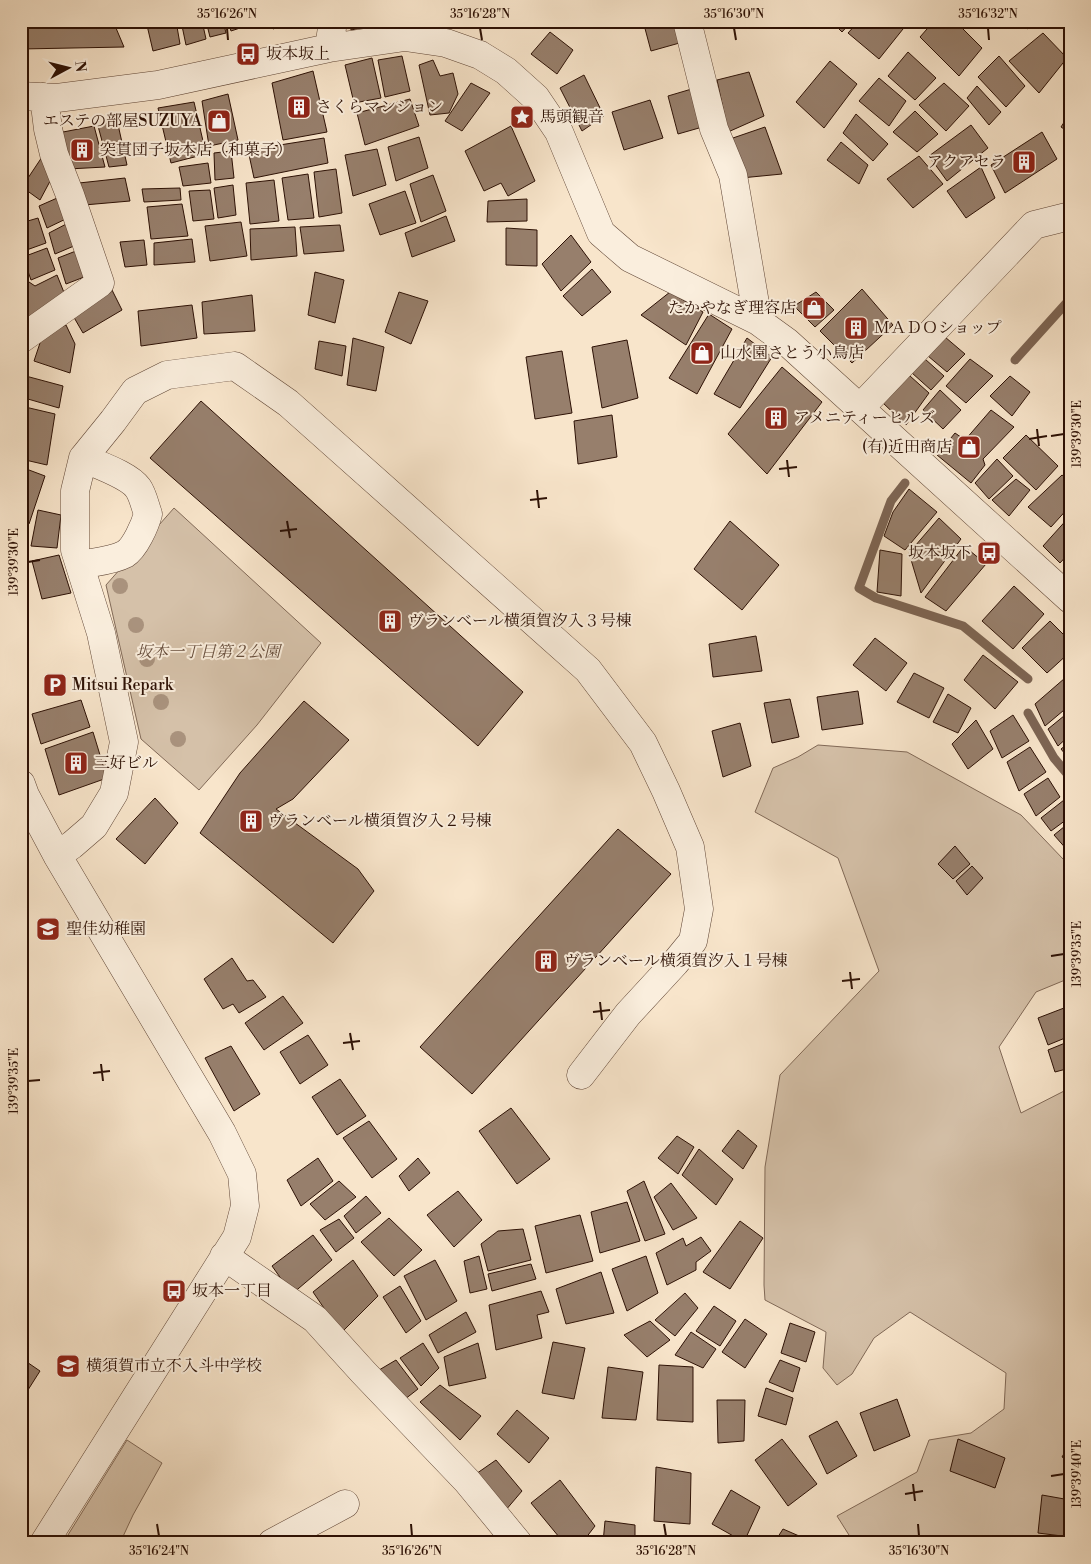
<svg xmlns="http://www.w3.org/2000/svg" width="1091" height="1564" font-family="'Libre Bodoni','Noto Serif JP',serif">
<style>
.green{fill:#d5c1a9;stroke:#816957}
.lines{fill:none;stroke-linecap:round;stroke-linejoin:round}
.stream{stroke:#7d6554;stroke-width:9}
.building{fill:#977f6c;stroke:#2d1105}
.minor-casing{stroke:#604636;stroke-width:29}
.minor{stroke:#faeedd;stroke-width:28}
.tree{fill:#a9927d}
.ticks{fill:none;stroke:#2d1105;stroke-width:2}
.labels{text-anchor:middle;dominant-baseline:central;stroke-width:4;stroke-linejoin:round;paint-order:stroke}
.poi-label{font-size:16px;fill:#2d1105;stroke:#faeedd;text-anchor:start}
.park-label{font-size:16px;font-style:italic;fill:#684f3e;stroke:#faeedd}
.neatline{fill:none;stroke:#2d1105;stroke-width:2}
.ticks-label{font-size:12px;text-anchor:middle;fill:#2d1105}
</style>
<rect width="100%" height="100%" fill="#f8e5cb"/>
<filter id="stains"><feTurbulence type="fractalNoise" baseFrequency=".004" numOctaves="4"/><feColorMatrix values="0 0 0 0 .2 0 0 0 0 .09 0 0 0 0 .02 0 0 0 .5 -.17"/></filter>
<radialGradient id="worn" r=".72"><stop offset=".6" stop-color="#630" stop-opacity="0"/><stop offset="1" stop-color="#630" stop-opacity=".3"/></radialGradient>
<path class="green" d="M174,508l147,135 -64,82 -58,65 -58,-51 -35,-154z
M818,745l89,7 114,63 43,45 6,1v117l-34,14 -37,55 22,66 49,-25v455h-216l-17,-27 80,-44 12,-32 42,-7 33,-24 2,-36 -96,-61 -36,26 -22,36 -15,11 -14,-17 3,-36 -61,-32 -1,-15 1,-118 15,-92 99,-104 -41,-113 -83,-46 18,-44 25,-11z
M127,1440l35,23 -29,52 -13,28h-57z"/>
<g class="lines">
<path class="stream" d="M1015,360l55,-61
M905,483l-14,18 -32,87 17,10 87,28 65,53
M1028,713l26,45 16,19"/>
</g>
<path class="building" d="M21,21h92l11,26 -103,2z
M146,21h30l4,23 -27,7z
M181,21h21l4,18 -20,6z
M206,21h17l3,12 -16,4z
M228,21h16l2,5 -15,5z
M272,21h23l-22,8z
M350,21h34v2l-33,7z
M643,21h34l6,21 -32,9z
M705,21h17l-16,6z
M831,21h21l-10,11z
M859,21h45l3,3 -28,35 -31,-26z
M910,21h13l-5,8z
M934,21h21l27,27 -23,28 -39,-39z
M1017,21h16l-5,8z
M550,32l23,18 -16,24 -26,-20z
M1043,33l24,25 -28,35 -30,-32z
M908,52l28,26 -21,22 -27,-24z
M402,56l8,35 -25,6 -7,-37z
M999,56l26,30 -19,21 -28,-30z
M372,58l9,40 -27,5 -9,-38z
M433,60l7,16 13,-3 5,21 -9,19 -19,2 -11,-50z
M830,61l27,23 -33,44 -28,-26z
M313,71l14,61 -44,8 -11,-57z
M749,72l15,44 -36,16 -11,-52z
M584,75l20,41 -22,15 -22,-43z
M879,78l27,23 -17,25 -30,-25z
M471,83l19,10 -28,38 -17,-10z
M944,83l25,23 -23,25 -27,-26z
M977,86l24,26 -12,13 -22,-27z
M695,88l11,38 -28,8 -10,-38z
M228,94l10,46 -29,6 -7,-45z
M410,99l9,27 -54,19 -8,-32z
M650,100l13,38 -39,12 -12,-38z
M194,102l12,52 -35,9 -13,-55z
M915,111l23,23 -21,18 -24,-20z
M1070,113v20l-9,-6z
M856,114l32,30 -15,17 -30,-28z
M117,120l10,45 -18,2 -11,-41z
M971,125l17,23 -41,33 -18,-25z
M94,126l11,41 -37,2 -10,-36z
M511,126l24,55 -27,15 -7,-13 -17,8 -19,-40z
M765,127l17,47 -41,4 -11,-39z
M1042,132l15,27 -52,34 -14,-28z
M419,137l9,31 -32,13 -8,-34z
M324,138l4,25 -74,15 -6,-28z
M841,142l27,23 -9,19 -32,-24z
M377,149l9,36 -33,11 -8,-41z
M231,151l3,27 -19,2 -1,-27z
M44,154l12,16 -16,30 -18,-13z
M919,156l24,28 -30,24 -26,-29z
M208,163l3,20 -28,3 -4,-19z
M981,167l14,31 -29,20 -19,-27z
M336,169l6,44 -23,4 -5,-45z
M308,174l6,44 -26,2 -6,-42z
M433,175l13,36 -25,11 -11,-38z
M125,178l5,23 -46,4 -5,-22z
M274,180l5,41 -29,3 -4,-41z
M233,185l3,30 -18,3 -4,-30z
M180,188l1,12 -37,2 -2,-13z
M210,190l4,29 -21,2 -4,-30z
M405,191l11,32 -36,12 -11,-31z
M64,195l8,21 -25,12 -8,-22z
M527,199v22l-40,1 1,-21z
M182,204l6,32 -37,3 -4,-32z
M446,216l9,25 -43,16 -7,-24z
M38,218l8,25 -25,9v-29z
M72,221l9,22 -26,11 -6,-21z
M241,222l6,34 -37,5 -5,-35z
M340,225l4,26 -40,3 -4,-27z
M295,227l2,29 -46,4 -1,-31z
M506,228l31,2v36l-31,-1z
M571,235l20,27 -30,29 -19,-27z
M192,239l3,23 -41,3v-22z
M144,240l3,25 -22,2 -5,-25z
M47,248l8,22 -24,10 -8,-23z
M81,249l11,25 -26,10 -8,-26z
M592,269l19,23 -29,24 -19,-20z
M315,272l29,8 -9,43 -27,-8z
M57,275l8,20 -40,32 -4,-11v-30l8,-4 6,4z
M862,289l31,36 -41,38 -32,-32z
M112,290l10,20 -39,23 -11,-19z
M399,292l29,9 -17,43 -26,-12z
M670,292l33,20 -17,33 -45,-30z
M816,292l18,18 -19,17 -21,-21z
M252,295l3,36 -51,3 -2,-32z
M192,305l5,33 -56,8 -3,-35z
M709,314l23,15 -35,65 -28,-16z
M66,325l9,19 -5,29 -36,-12 9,-27z
M945,337l20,17 -18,18 -19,-16z
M353,338l31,9 -8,44 -29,-6z
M747,338l25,19 -32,51 -26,-14z
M627,340l11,58 -36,10 -10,-61z
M319,341l27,5 -4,30 -27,-7z
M562,351l10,62 -37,6 -9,-62z
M925,359l19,17 -13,14 -19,-17z
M970,359l23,17 -27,27 -20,-17z
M782,367l40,35 -55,72 -39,-40z
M22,375l41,11 -4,22 -38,-11z
M910,376l19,17 -23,32 -24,-23z
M1010,376l20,16 -18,24 -22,-20z
M940,390l21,20 -18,19 -20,-19z
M201,401l322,291 -45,54 -328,-288z
M21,406l34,8 -8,51 -26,-6z
M991,410l23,17 -31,32 2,6 -14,18 -34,-28 18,-22 10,7z
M612,415l5,42 -39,7 -4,-43z
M1026,435l32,31 -22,24 -33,-32z
M997,459l16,17 -24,23 -14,-16z
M21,467l24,9 -16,48 -8,-2z
M1062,475l8,6v25l-19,21 -23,-20z
M1016,479l14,11 -21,26 -17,-16z
M909,489l28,23 -32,38 -21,-14 9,-24z
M38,510l23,5 -4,33 -26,-2z
M1070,516v36l-10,11 -17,-17z
M939,518l22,21 -40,54 -12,-40z
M730,521l49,44 -37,45 -48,-41z
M21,529l7,1 -7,23z
M964,546l22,18 -40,47 -21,-14z
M880,550l22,4 -1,42 -24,-4z
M59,555l12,38 -29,6 -10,-38z
M1014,586l30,28 -31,35 -31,-28z
M1050,621l20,20v11l-23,21 -25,-25z
M756,636l6,35 -49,6 -4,-33z
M875,638l32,25 -21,28 -33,-26z
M983,655l35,27 -23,27 -31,-29z
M914,673l30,15 -15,30 -32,-16z
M1065,678l5,5v22l-25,21 -10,-22z
M858,691l5,33 -41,6 -5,-33z
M948,694l23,14 -13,25 -25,-11z
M790,699l9,38 -27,6 -8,-40z
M81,700l9,27 -49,17 -9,-30z
M304,701l45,39 -56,59 -17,10 82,60 16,22 -41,52 -133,-110 40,-60z
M1070,711v24l-12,11 -10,-17z
M1013,715l16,26 -27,17 -12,-27z
M976,720l17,29 -25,20 -16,-25z
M740,723l11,43 -28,11 -11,-46z
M93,732l14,46 -48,17 -14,-46z
M1070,742v18l-9,-11z
M1030,747l16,25 -27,19 -12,-29z
M1048,778l12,19 -24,19 -12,-22z
M155,798l23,25 -33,41 -29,-25z
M1064,800l6,7v10l-19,14 -10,-13z
M1070,822v29l-1,1 -15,-17z
M618,829l53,45 -199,220 -52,-47z
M955,846l15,18 -17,15 -15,-15z
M972,866l11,12 -16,17 -11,-14z
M232,958l15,23 6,-1 13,17 -27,16 -6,-9 -10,5 -19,-30z
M283,996l20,27 -39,27 -19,-27z
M1064,1008l6,17v11l-22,9 -10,-27z
M308,1035l20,30 -28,19 -20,-32z
M1070,1041v27l-15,4 -7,-22z
M231,1046l29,48 -26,17 -29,-53z
M340,1079l26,37 -29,19 -25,-38z
M511,1108l39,51 -33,25 -38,-53z
M369,1121l28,38 -25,19 -29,-40z
M738,1130l19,16 -14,23 -21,-18z
M677,1136l17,11 -16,27 -20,-16z
M699,1149l34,30 -17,26 -34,-30z
M318,1158l15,23 -32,25 -14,-26z
M418,1158l12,15 -21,18 -10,-15z
M339,1181l17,16 -31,23 -15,-16z
M644,1181l21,53 -20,7 -18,-50z
M671,1183l26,35 -24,12 -19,-33z
M458,1191l24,29 -28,27 -27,-32z
M366,1196l15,17 -25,20 -12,-17z
M627,1202l13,39 -40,12 -9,-41z
M580,1215l13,46 -47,12 -11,-47z
M389,1218l33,32 -28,26 -33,-34z
M339,1219l15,19 -18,14 -16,-22z
M740,1221l23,17 -33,51 -27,-17z
M523,1229l8,31 -43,11 -7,-27 17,-13z
M313,1235l19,25 -40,34 -20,-28z
M701,1237l10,14 -15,11v8l-29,15 -11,-32 27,-15 3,8z
M479,1256l8,33 -17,4 -6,-32z
M646,1256l12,37 -31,18 -15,-42z
M353,1260l25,36 -37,37 -28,-41z
M435,1260l22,41 -31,19 -22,-44z
M531,1264l5,15 -44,12 -4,-17z
M601,1272l13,41 -48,11 -10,-35z
M400,1286l21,35 -15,12 -23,-36z
M541,1291l8,21 -12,3 5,23 -46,12 -7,-45z
M685,1293l13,15 -23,28 -20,-16z
M714,1306l22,15 -16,25 -24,-15z
M466,1312l10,20 -38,21 -9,-18z
M745,1319l22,15 -22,34 -23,-16z
M650,1321l20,19 -23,17 -23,-22z
M790,1323l25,9 -9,30 -25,-9z
M691,1332l25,17 -13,19 -28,-13z
M553,1342l32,6 -11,51 -32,-6z
M423,1343l16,25 -18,18 -21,-28z
M478,1343l8,35 -37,8 -5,-29z
M21,1358l19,13 -19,30z
M396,1360l22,29 -18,14 -26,-30z
M780,1360l20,8 -7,24 -24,-10z
M659,1365l34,2v55l-36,-2z
M608,1367l35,5 -7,48 -34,-2z
M440,1385l41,31 -21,24 -40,-38z
M766,1388l27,10 -7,27 -28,-9z
M897,1399l13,37 -36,15 -14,-38z
M717,1400h28l-1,41 -26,2z
M517,1410l32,28 -20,25 -32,-29z
M837,1421l20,35 -30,18 -18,-38z
M782,1439l35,45 -29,22 -33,-46z
M958,1439l47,19 -10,30 -45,-17z
M1070,1443v18l-8,-4z
M496,1460l26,31 -17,20 -32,-35z
M656,1467l35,6 -1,51 -36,-3z
M560,1480l35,46 -13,17h-18l-33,-40z
M731,1490l29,17 -16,35 -32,-18z
M1042,1495l28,5v37l-32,-4z
M605,1521l30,4v18h-32z
M783,1529l23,10 -2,4h-30z"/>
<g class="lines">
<g class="minor-casing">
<path id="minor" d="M687,21l27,108 19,46 25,146
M329,48l4,-27
M21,96l36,2 101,-13 171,-37 76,-11 41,6 34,12 26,16 30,27 23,34 42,101 29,25 128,63 29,21 283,257
M21,339l79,-56 -30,-88 -16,-41 -6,-25 -4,-32
M860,408l174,-183 36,-9
M80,565c14,-3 32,-4 45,-11 10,-6 20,-29 23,-40 -3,-8 -5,-19 -10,-26 -9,-13 -40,-23 -55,-30
M21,784l4,11 32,60 165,278 20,41 3,32 -8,31 -193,306
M57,855l15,-10 22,-19 20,-33 10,-51 -23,-109 -26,-83v-59l8,-33 30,-37 22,-30 32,-16 68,-9 53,37 300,267 55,73 23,48 24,56 9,62 -6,32 -18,22 -47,51 -47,61
M224,1256l91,63 48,53 104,109 51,62
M272,1543l73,-39"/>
</g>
<use href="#minor" class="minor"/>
</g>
<g class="tree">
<circle cx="120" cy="586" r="8"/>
<circle cx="136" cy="625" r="8"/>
<circle cx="147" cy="659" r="8"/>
<circle cx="161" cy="702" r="8"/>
<circle cx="178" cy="739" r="8"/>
</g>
<path class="ticks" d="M227,28l1,12M480,28l2,12M734,28l2,12M988,28l1,12M1037,429l2,17M1051,436l13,-2M1029,439l18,-3M787,460l2,17M779,469l18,-2M537,490l2,18M530,500l17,-2M287,521l3,17M280,531l17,-2M28,562l12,-2M1051,956l13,-2M850,972l2,17M842,981l18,-2M600,1002l2,18M593,1012l17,-2M350,1033l3,17M343,1043l17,-2M101,1064l2,17M93,1073l17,-2M28,1081l12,-1M1051,1476l13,-2M913,1484l2,17M905,1494l18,-3M157,1524l2,12M411,1524l1,12M664,1524l2,12M918,1524l1,12"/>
<defs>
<g id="bus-square" transform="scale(1.25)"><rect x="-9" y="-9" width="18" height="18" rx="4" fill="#8f2418" stroke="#faeedd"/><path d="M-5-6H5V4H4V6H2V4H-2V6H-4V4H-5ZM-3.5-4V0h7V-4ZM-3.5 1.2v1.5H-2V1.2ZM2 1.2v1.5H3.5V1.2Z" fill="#fff"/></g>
<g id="building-square" transform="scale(1.25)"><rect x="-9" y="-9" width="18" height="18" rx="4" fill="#8f2418" stroke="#faeedd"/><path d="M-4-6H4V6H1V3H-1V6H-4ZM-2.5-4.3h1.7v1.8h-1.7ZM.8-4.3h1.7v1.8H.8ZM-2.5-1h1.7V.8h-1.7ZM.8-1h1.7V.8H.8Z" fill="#fff"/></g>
<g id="sight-square" transform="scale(1.25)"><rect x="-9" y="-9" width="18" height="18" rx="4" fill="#8f2418" stroke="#faeedd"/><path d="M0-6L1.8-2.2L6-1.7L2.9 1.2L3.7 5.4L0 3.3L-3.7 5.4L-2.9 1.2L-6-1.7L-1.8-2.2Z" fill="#fff"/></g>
<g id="shop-square" transform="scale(1.25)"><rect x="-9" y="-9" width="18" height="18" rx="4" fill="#8f2418" stroke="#faeedd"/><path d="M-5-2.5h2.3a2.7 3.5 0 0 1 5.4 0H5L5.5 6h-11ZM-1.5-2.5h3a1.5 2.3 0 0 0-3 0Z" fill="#fff"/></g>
<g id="parking-square" transform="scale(1.25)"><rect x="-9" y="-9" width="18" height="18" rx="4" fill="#8f2418" stroke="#faeedd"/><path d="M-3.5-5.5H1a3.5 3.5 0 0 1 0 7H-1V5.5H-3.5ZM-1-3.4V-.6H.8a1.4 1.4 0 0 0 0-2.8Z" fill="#fff"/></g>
<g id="school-square" transform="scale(1.25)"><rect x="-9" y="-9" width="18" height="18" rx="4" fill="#8f2418" stroke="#faeedd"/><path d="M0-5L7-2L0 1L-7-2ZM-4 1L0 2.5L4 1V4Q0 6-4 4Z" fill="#fff"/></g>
</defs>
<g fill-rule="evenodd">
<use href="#bus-square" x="248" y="54"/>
<use href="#building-square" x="299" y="107"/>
<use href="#sight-square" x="522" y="117"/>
<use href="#shop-square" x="219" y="121"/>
<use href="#building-square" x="82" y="150"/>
<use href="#building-square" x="1024" y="162"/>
<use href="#shop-square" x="814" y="308"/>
<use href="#building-square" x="856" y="328"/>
<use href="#shop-square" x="702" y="353"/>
<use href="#building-square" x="776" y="418"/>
<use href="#shop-square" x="969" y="447"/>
<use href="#bus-square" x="989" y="553"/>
<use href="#building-square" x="390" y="621"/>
<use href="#parking-square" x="55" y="685"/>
<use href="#building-square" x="76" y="763"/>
<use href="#building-square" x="251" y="821"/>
<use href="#school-square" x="48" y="929"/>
<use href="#building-square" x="546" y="961"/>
<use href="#bus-square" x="174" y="1291"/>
<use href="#school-square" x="68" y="1366"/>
</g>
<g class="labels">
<g class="poi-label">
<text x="266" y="54">坂本坂上</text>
<text x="316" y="107">さくらマンション</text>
<text x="540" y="117">馬頭観音</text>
<text x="202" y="121" text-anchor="end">エステの部屋SUZUYA</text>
<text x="100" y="150">突貫団子坂本店（和菓子）</text>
<text x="1006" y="162" text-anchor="end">アクアセラ</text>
<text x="796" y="308" text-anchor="end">たかやなぎ理容店</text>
<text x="874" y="328">ＭＡＤＯショップ</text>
<text x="720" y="353">山水園さとう小鳥店</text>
<text x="794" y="418">アメニティーヒルズ</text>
<text x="952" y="447" text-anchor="end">(有)近田商店</text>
<text x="972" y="553" text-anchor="end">坂本坂下</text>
<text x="408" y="621">ヴランベール横須賀汐入３号棟</text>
<text x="72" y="685">Mitsui Repark</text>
<text x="94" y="763">三好ビル</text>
<text x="268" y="821">ヴランベール横須賀汐入２号棟</text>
<text x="66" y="929">聖佳幼稚園</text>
<text x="564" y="961">ヴランベール横須賀汐入１号棟</text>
<text x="192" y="1291">坂本一丁目</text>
<text x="86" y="1366">横須賀市立不入斗中学校</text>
</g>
<g class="park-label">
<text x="208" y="652">坂本一丁目第２公園</text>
</g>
</g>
<rect width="1091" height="1564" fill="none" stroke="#f8e5cb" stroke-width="55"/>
<g transform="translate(68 68) rotate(83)" stroke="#faeedd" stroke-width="4" paint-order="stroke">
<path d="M0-4L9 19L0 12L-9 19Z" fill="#2d1105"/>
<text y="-8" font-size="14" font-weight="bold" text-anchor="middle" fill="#2d1105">N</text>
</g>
<rect x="28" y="28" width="1036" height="1508" class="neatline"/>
<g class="ticks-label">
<text x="227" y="18">35°16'26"N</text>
<text x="480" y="18">35°16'28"N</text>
<text x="734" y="18">35°16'30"N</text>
<text x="988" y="18">35°16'32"N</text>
<text transform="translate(1077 434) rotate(-90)" y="4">139°39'30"E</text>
<text transform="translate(14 562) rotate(-90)" y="4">139°39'30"E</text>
<text transform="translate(1077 954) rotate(-90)" y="4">139°39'35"E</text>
<text transform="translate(14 1081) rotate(-90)" y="4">139°39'35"E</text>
<text transform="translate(1077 1474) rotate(-90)" y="4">139°39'40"E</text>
<text x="159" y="1555">35°16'24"N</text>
<text x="412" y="1555">35°16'26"N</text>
<text x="666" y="1555">35°16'28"N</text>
<text x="919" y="1555">35°16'30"N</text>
</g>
<rect width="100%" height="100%" filter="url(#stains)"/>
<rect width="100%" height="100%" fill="url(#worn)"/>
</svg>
